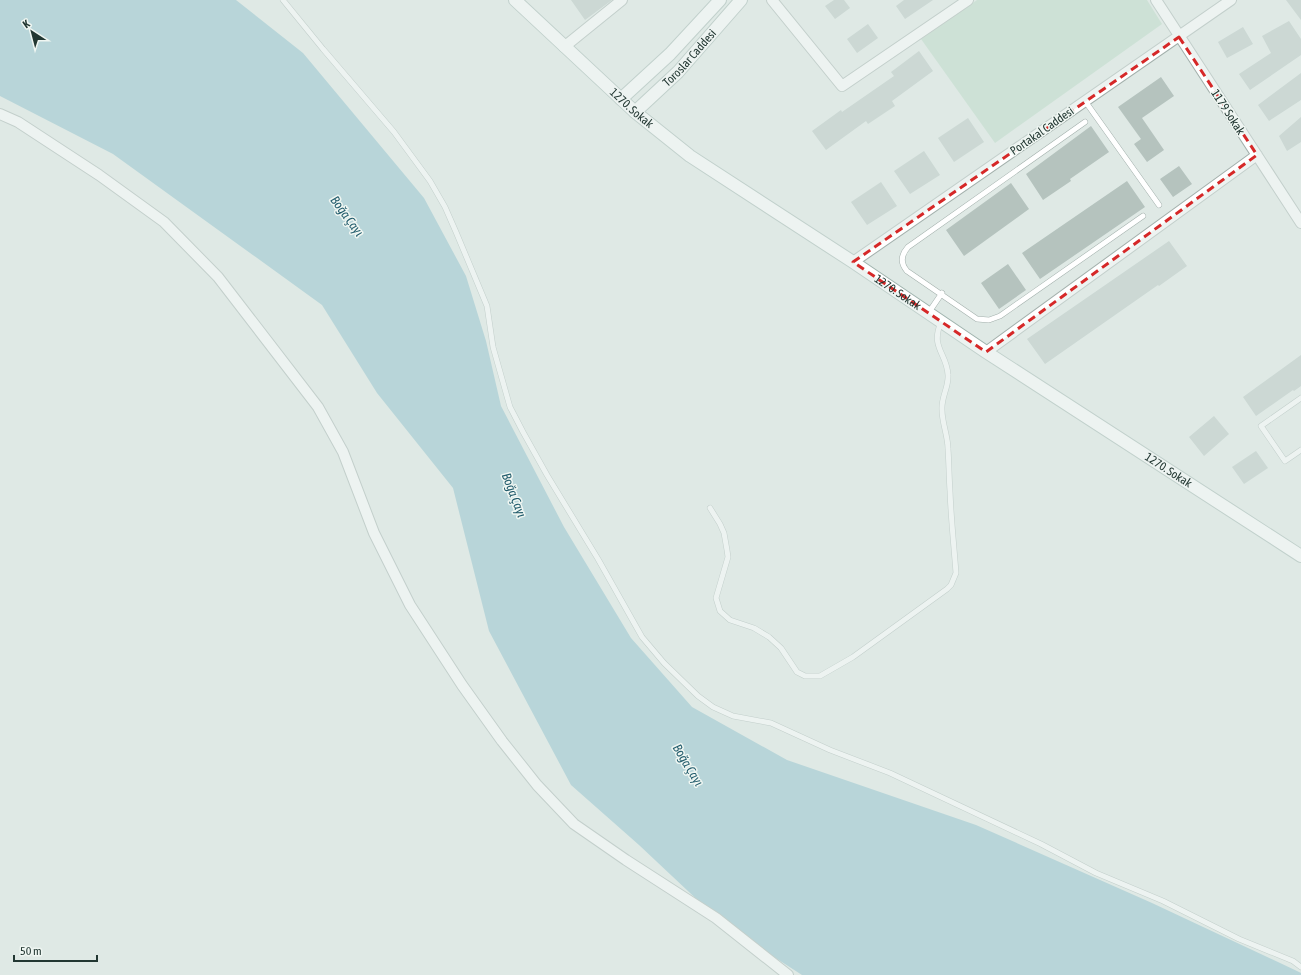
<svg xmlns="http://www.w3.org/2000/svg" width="1301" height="975" font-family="'Asap Condensed',sans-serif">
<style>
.green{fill:#b9d8c3}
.water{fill:#8bbdc9}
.building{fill:#b5c3be}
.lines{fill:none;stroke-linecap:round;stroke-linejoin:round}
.lane-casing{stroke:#a3b0ac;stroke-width:6}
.street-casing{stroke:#a3b0ac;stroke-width:12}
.secondary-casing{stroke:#9fb3ad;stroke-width:14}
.lane{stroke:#fff;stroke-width:5}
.street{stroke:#fff;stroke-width:10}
.secondary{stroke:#fff;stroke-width:12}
.marked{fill:none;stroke:#d62828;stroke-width:3;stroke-dasharray:8 5;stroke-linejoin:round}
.labels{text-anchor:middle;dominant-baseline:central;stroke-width:3;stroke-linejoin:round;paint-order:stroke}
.street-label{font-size:12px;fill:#223732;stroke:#eff6f2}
.water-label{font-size:13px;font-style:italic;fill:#225c6c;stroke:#eff6f2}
</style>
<rect width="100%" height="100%" fill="#dfe9e5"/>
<path class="green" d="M977,0h170l15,24 -167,119 -74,-104z"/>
<path class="water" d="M0,0h236l67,53 121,145 42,78 20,65 15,65 63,121 67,111 61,69 95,53 189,65 176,78 145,68 4,2v2h-499l-48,-31 -48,-36 -67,-63 -68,-60 -82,-154 -36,-143 -76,-95 -55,-88 -209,-151 -113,-58z"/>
<path class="building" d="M571,0h41l-27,20z
M834,0h10l6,8 -15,11 -10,-13z
M904,0h29l-28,19 -9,-13z
M1286,0h15v20z
M1289,21l12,18v16l-51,35 -11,-16 32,-21 -9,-17z
M868,24l10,14 -21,15 -10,-14z
M1243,27l10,17 -26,14 -9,-16z
M919,51l14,20 -41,30 3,5 -27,18 -2,-3 -40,29 -14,-19 29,-21 1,2 52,-36 -3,-4z
M1301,73v27l-32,21 -11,-16z
M1161,77l13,19 -32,22 22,32 -17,12 -13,-18 7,-5 -23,-32z
M1301,117v25l-14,9 -8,-15z
M968,118l16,24 -30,20 -16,-24z
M1091,126l18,26 -39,27 1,2 -28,19 -17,-26z
M924,151l16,24 -30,19 -16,-23z
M1179,166l13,18 -19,13 -13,-18z
M1127,181l18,26 -105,72 -18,-26z
M881,182l16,24 -30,19 -16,-23z
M1011,183l18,26 -65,47 -18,-26z
M1169,241l18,25 -28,20 -1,-1 -113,79 -18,-25z
M1008,264l18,26 -27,19 -18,-26z
M1301,355v31l-7,5 -1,-1 -37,26 -13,-19z
M1214,416l15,18 -25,22 -15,-19z
M1256,451l12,17 -24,16 -12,-17z"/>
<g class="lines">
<g class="lane-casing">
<path id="lane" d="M283,0l40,49 71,83 36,49 15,26 11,25 31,74 6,41 17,60 13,25 24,43 51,84 44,78 22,26 34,33 15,11 20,9 38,7 59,27 60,23 151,71 55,29 67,28 76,38 54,22 8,6
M1085,101l74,104
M1085,122l-177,125c-7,8 -8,16 -1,24l70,48 12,1 11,-4 143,-100
M929,312l13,-19
M1301,398l-40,28 24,35 16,-11
M710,508l10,16 4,9 3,17 1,7 -12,41 4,13 10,9 24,8 15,9 12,11 16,24 8,4h15l33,-19 94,-68 4,-4 5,-12c-2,-27 -5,-54 -6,-82 -1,-14 -1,-28 -2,-42 0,-13 -6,-26 -6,-39 -1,-13 7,-23 6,-35 -1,-22 -18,-27 -7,-53"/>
</g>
<g class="street-casing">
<path id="street" d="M772,0l70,86 126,-86
M1156,0l145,223
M564,47l58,-47
M0,114l18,8 81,53 65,47 54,55 100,130 25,45 31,81 36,72 52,80 40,56 35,44 37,39 52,36 90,58 72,57
M853,262l378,-262
M986,352l271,-197"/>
</g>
<g class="secondary-casing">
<g id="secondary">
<path id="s1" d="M515,0l120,112 55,44 163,106 133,90 315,204"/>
<path d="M621,99l49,-45 50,-54"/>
<path id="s2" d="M635,112l43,-40 63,-72"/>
</g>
</g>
<use href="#lane" class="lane"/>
<use href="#street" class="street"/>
<use href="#secondary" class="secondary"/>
</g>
<path d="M0 0H1301V975H0ZM1179,37l78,118 -271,197 -133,-90z" fill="#dfe9e5" fill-opacity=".55" fill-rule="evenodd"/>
<path class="marked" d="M1179,37l78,118 -271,197 -133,-90z"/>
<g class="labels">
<g class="street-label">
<text stroke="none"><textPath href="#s2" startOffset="77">Toroslar Caddesi</textPath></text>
<text stroke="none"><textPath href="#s1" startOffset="159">1270. Sokak</textPath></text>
<text transform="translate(1228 112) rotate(57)">1179 Sokak</text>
<text transform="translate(1042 131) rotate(-35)">Portakal Caddesi</text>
<text stroke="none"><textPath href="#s1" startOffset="483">1270. Sokak</textPath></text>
<text stroke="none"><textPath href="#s1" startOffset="807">1270. Sokak</textPath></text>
</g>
<g class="water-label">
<text transform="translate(347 216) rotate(54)">Boğa Çayı</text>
<text transform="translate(514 495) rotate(69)">Boğa Çayı</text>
<text transform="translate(688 765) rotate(59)">Boğa Çayı</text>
</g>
</g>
<g transform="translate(32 32) rotate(324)" stroke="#eff6f2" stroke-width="3" paint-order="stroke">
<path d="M0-3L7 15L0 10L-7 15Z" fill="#223732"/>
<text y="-6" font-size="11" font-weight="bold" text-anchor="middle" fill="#223732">K</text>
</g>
<path d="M14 955v6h83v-6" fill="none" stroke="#223732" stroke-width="2"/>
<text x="20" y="955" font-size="12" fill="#223732" stroke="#eff6f2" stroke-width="3" paint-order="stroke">50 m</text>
</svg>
